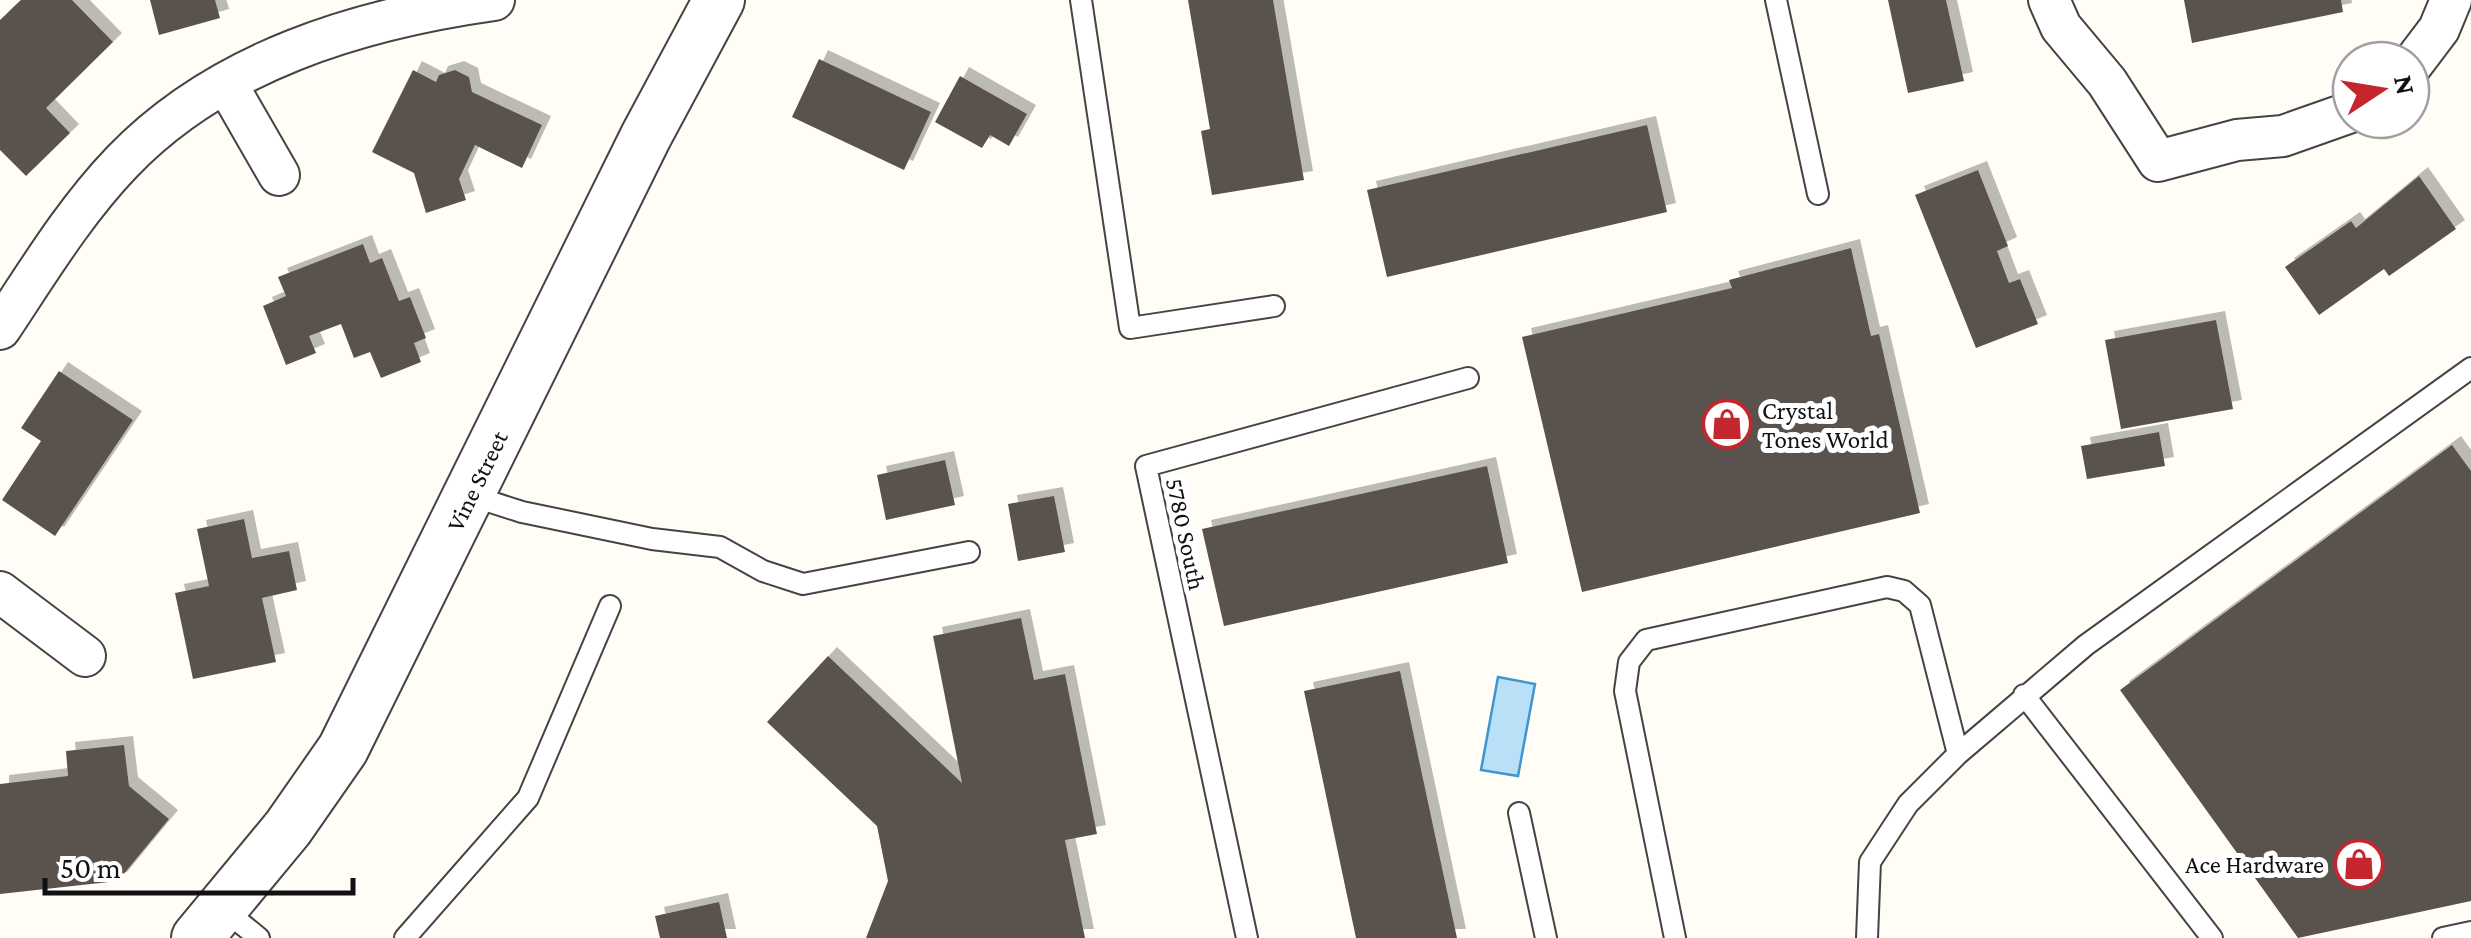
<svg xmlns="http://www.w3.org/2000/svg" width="2471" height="938" font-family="'Crimson Pro',serif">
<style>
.water{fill:#b9e0f7;stroke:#3f96cf;stroke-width:2.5}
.building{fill:#5a524d;filter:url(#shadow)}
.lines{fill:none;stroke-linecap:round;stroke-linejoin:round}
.service-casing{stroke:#444;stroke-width:24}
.minor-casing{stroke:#444;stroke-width:44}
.tertiary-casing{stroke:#444;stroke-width:54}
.service{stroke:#fff;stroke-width:20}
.minor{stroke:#fff;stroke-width:40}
.tertiary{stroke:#fff;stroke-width:50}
.labels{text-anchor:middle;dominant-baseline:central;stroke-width:10;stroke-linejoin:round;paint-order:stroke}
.poi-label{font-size:25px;fill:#111;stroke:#fff;text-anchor:start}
.street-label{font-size:25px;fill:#111;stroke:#fff}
</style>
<defs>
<filter id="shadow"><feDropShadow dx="9" dy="-9" stdDeviation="0" flood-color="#0004"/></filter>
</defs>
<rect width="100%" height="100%" fill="#fffdf5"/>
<path class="water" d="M1498,677l37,7 -17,92 -37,-6z"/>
<path class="building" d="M21,0h51l41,42 -67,66 24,25 -44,43 -26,-26v-130z
M150,0h65l5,18 -61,17z
M1188,0h85l31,180 -92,15 -11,-64 9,-2z
M1888,0h58l18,81 -56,12z
M2184,0h157l2,12 -151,31z
M819,59l112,53 -27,58 -112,-53z
M413,70l23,12 3,-7 16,-5 14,7 3,15 70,33 -20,43 -47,-23 -16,34 7,21 -40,13 -12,-40 -42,-21z
M960,76l67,38 -18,32 -19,-11 -8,13 -47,-26z
M1647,125l20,87 -280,65 -20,-87z
M1978,170l30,76 -11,5 12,32 11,-4 18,45 -62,24 -61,-153z
M2419,176l37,53 -67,47 -5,-7 -65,46 -34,-48 66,-46 5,7z
M363,244l7,19 12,-5 17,43 11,-4 16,41 -12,5 7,19 -40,16 -11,-26 -16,6 -13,-34 -32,12 7,17 -30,12 -23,-59 23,-10 -8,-19z
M1851,248l20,88 8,-2 41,179 -338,79 -60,-255 210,-49 -3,-8z
M2216,320l17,89 -112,20 -16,-89z
M59,371l74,49 -78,116 -53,-36 39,-59 -20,-13z
M2159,432l6,34 -78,13 -6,-33z
M2452,445l19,26v430l-173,37 -178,-248z
M945,460l10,45 -69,15 -9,-45z
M1487,466l21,97 -284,63 -22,-97z
M1054,496l11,56 -47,9 -10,-57z
M244,519l8,39 37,-7 8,39 -35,8 14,64 -83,17 -18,-86 34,-7 -12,-57z
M1021,618l13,62 31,-6 32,160 -32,6 20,98h-219l22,-57 -11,-55 -110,-104 61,-66 134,127 -29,-147z
M1400,671l57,267h-101l-52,-247z
M124,745l5,41 40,33 -51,62 -118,13v-110l68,-8 -2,-25z
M719,902l8,36h-67l-5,-22z"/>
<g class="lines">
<g class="service-casing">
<path id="service" d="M1081,0l49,328 144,-22
M1776,0l42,194
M469,495l53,17 130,27 68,8 43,24 40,13 166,-32
M2024,695l188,243
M1519,813l27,125
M222,908l37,30
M405,938l123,-140 82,-192
M1247,938l-101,-472 322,-88
M1675,938l-50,-247 4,-29 17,-22 241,-53 17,4 16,14 38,149
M1867,938l3,-76 38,-58 50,-50 128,-109 385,-277
M2443,938l28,-6"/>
</g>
<g class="minor-casing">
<path id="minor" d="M2049,0l12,27 46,55 51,79 79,-21 46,-4 68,-24
M2411,66l28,-37 12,-29
M226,83l53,92
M0,329c38,-57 74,-117 122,-167 97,-101 237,-143 372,-162
M0,592l85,64"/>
</g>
<g class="tertiary-casing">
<path id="tertiary" d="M197,938l91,-110 55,-79 303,-613 73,-136"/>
</g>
<use href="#service" class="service"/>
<use href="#minor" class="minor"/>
<use href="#tertiary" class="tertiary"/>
</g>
<defs>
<g id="shop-ring" transform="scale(2.5)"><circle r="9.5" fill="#fff" stroke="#c4262e" stroke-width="1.5"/><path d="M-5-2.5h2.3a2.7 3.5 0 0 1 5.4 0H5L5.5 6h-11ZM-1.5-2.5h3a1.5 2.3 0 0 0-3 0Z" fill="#c4262e"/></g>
</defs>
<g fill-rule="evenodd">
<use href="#shop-ring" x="1727" y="424"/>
<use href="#shop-ring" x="2359" y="864"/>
</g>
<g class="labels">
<g class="poi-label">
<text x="1762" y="410">Crystal<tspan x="1762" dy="29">Tones World</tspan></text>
<text x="2324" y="864" text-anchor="end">Ace Hardware</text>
</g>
<g class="street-label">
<text transform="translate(477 481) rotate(-64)">Vine Street</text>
<text transform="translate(1186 534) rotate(78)">5780 South</text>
</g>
</g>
<g transform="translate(2381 90) rotate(78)"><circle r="48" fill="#ffffff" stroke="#a0a0a0" stroke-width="2.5"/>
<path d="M0-8L18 38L0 25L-18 38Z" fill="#c4262e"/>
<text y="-15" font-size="28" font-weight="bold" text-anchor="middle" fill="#111111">N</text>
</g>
<path d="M45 878v15h308v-15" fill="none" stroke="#111111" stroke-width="5"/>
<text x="60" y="878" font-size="30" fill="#111111" stroke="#ffffff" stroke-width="8" paint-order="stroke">50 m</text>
</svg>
